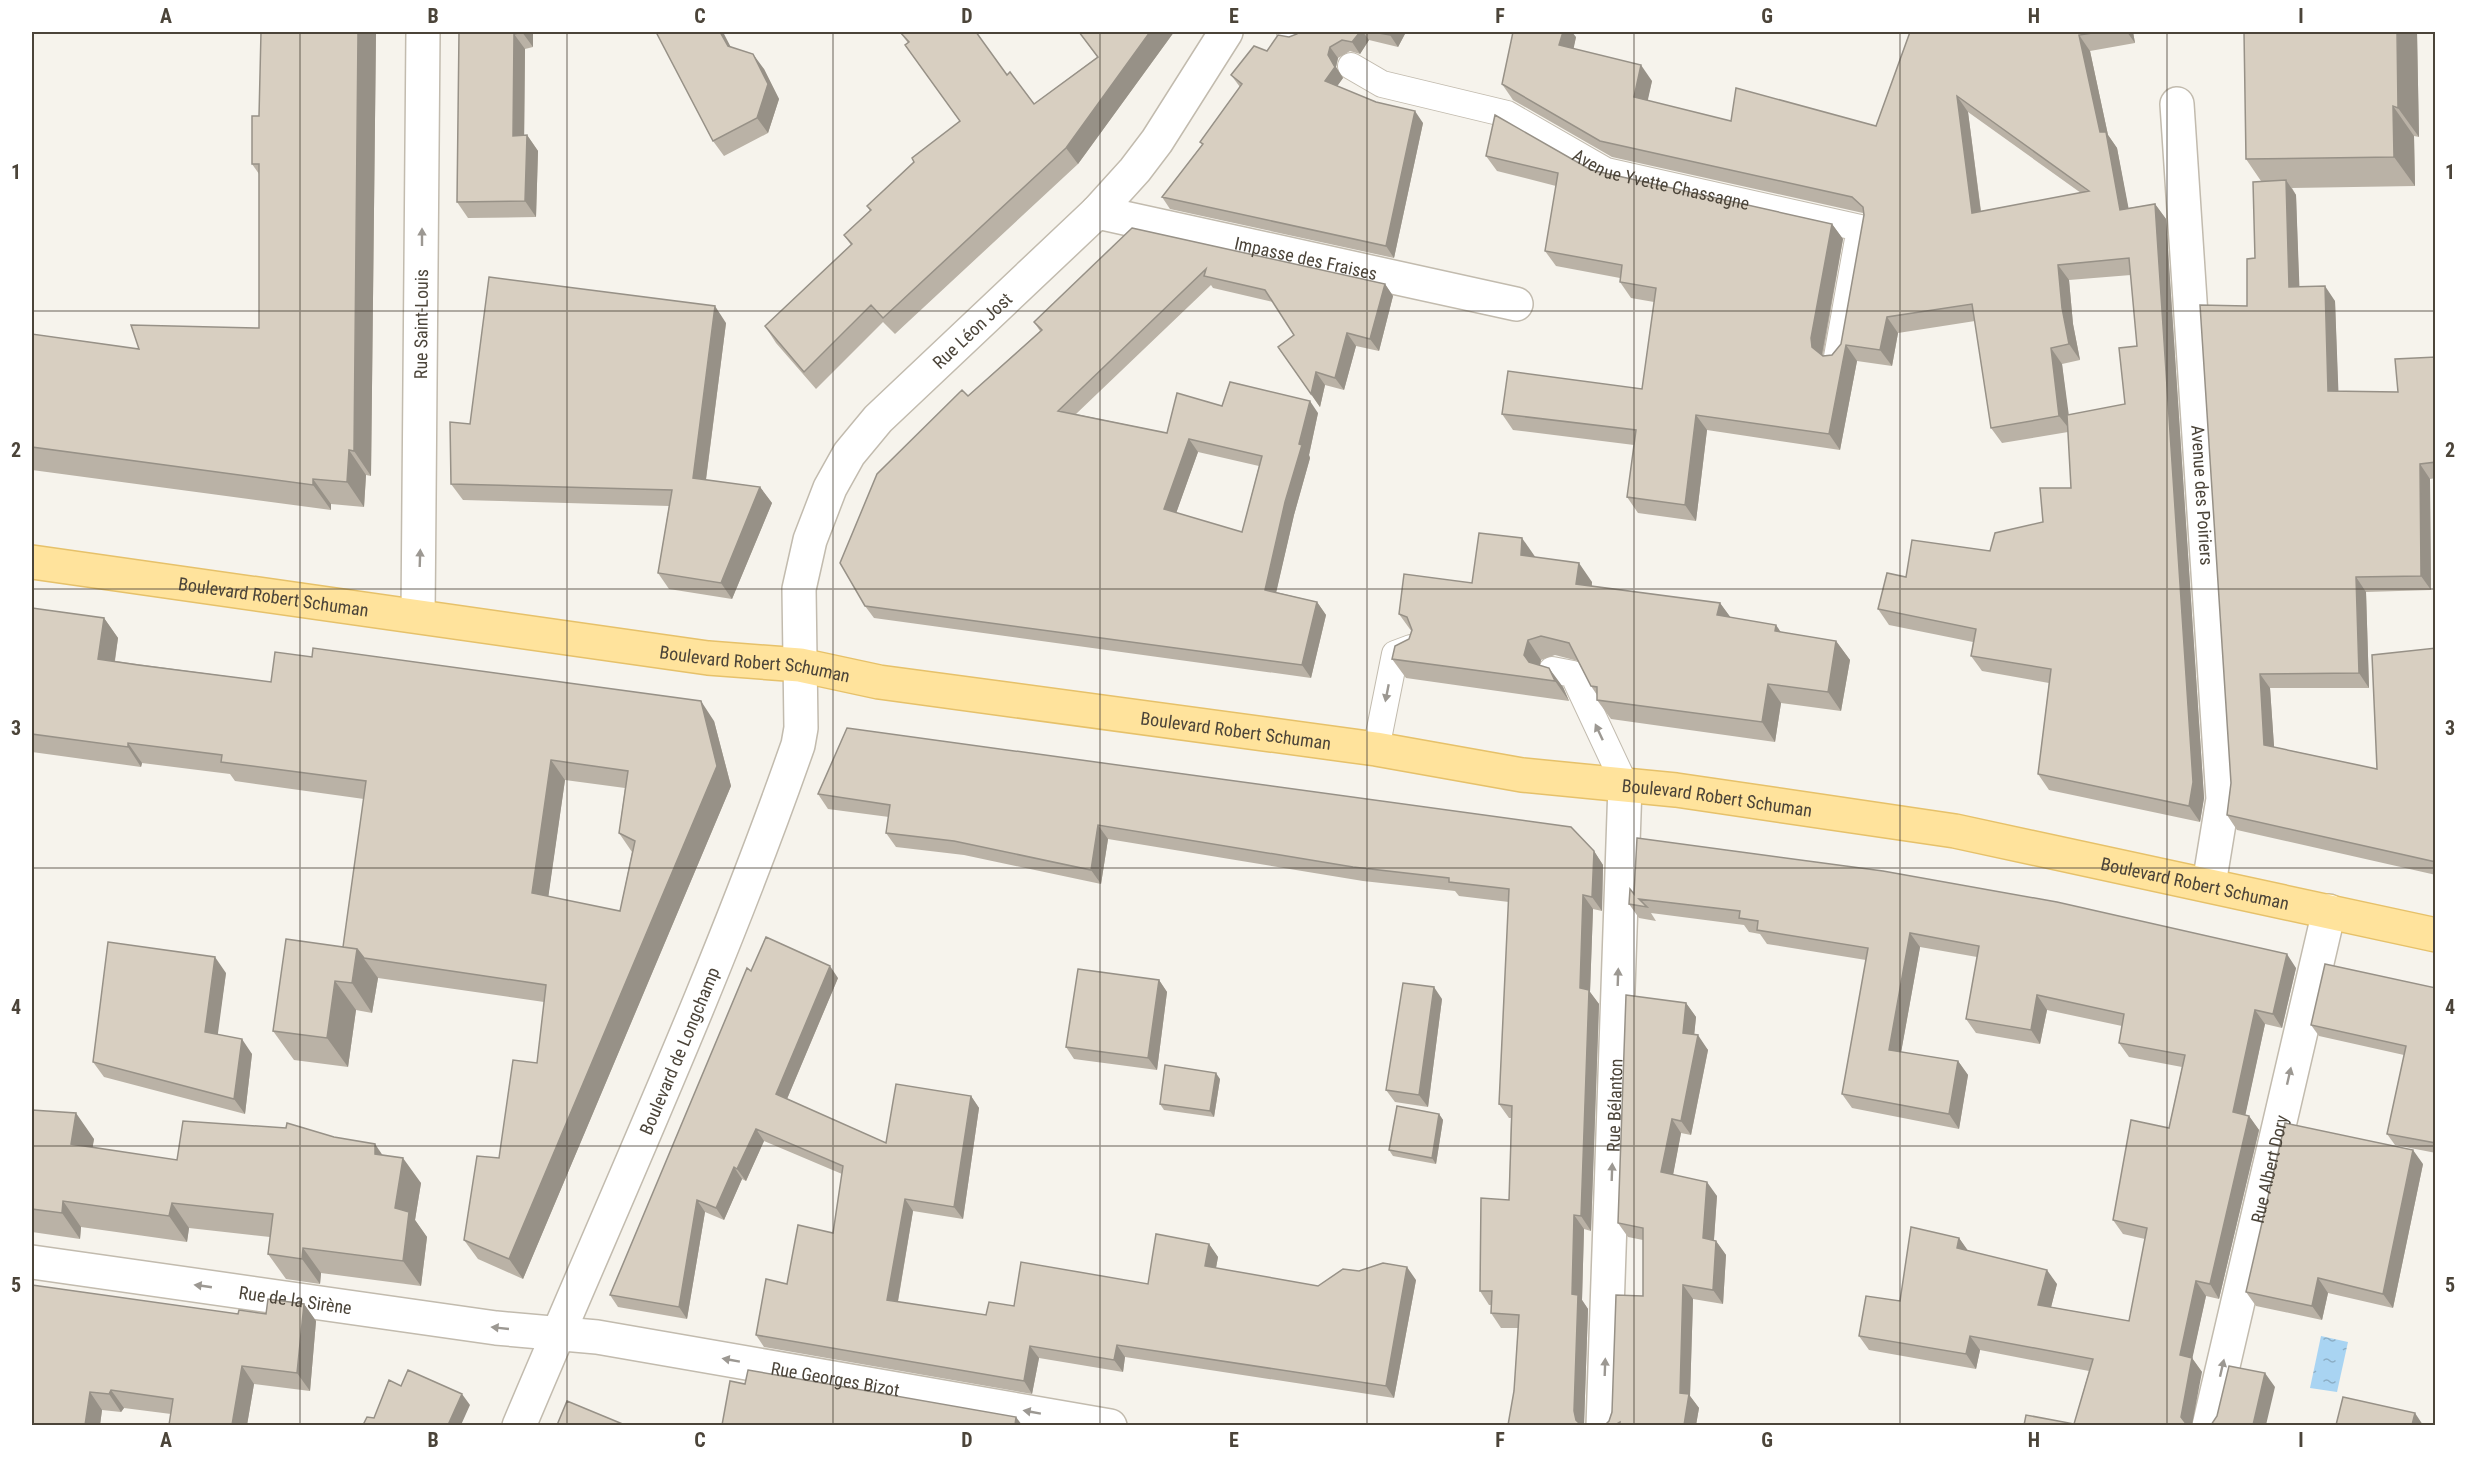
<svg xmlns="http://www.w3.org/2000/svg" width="2467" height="1457" font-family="'Roboto Condensed',sans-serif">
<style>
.water{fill:url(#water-ripples)}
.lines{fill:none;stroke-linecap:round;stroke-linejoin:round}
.lane-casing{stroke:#c2bbae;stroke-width:28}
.street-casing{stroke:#c2bbae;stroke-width:36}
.primary-casing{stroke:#e6c16a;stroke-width:36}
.lane{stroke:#fff;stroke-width:26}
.street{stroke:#fff;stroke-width:33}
.primary{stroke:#ffe39c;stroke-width:33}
.wall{fill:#bab2a6;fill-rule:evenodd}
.shaded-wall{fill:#979187}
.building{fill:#d8cfc1;stroke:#979187;stroke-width:1.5;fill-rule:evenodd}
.oneway{fill:#9c9892}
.grid{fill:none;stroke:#4b4439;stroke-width:1.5;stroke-opacity:0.55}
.labels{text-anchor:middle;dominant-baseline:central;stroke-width:4.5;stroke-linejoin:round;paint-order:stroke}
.street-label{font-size:18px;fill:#4b4439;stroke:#fff}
.neatline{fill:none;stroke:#4b4439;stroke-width:2}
.grid-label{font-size:20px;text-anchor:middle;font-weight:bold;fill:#4b4439}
</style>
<defs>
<pattern id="water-ripples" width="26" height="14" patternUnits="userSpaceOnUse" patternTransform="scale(1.5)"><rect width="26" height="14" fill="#a9d4f2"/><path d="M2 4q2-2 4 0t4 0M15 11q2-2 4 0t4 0" fill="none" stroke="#8caec5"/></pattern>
</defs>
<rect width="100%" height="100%" fill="#f6f3ec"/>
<path class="water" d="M2321,1336l27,6 -11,50 -27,-4z"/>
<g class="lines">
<g class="lane-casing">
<g id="lane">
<path d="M1290,32l5,2"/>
<path id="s1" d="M1351,66l31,18 125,30 99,57 254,57 -23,129"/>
<path d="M1552,670l21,4 52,111"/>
<path d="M1376,749l19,-95 16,-6"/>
</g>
</g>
<g class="street-casing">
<g id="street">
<path id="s2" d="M2177,104l46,695 -14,85"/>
<path id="s3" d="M1097,212l419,92"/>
<path id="s4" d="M418,616l5,-584"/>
<path id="s5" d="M32,1262l464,66 101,9 513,89"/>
<path id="s6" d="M519,1426c95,-226 198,-449 279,-681l3,-17 -2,-139 11,-49 20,-52 19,-34 29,-35 219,-207 38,-42 22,-29 69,-109"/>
<path id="s7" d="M1603,1426l22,-641"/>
<path id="s8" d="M2209,1426l120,-515"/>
</g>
</g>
<g class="primary-casing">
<g id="primary">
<path id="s9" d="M32,562l676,96 92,7 79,17 497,67 146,26 154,15 279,41 481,104"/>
</g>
</g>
<use href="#lane" class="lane"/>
<use href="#street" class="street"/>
<use href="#primary" class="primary"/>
</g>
<path class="wall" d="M376,32l-5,444 -5,-1 -2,32 -33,-3v6l-299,-40v-136l107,15 120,-21v-154l-7,-10 7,-48z
M459,32h74v15l-8,2 -1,86h3l11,16 -2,66 -68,1 -11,-16z
M900,32h76l31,43 27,29 63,-47 -18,-25h95l-96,132 -183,170 -12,-12 -67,67 -40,-46 -11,-17 86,-81 -7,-10 26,-24 -3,-5 93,-85 -55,-76 3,-2z
M1298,32h108l-8,15 -29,-7 -9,14 -10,-3 -12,7 -2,9 7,11 -6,8 86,37 -29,135 -224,-49 -8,-12 40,-52 -2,-3 40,-55 -9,-12 36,-24 22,-14 8,-3z
M1910,32h223l2,11 -45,8 18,84 9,13 11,60 27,-4 11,15 38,579 -4,24 -151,-32 -11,-16 11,-91 -67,-12 -11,-15 2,-14 -84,-17 -11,-16 28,-32 84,-26 53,-29 28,-34 -3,-56 -66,11 -11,-15 -16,-107 -77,12 -6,33 -35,-5 -17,89 -133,-20 -11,91 -58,-8 -11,-16 7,-52 -121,-15 -11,-16 140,-25 12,-87 -23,-4 -11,-16v-4l-64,-12 -11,-15 11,-65 -59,-15 -11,-15 105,14 241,54 11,15 -20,117 9,-1 9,-11 23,-129 -1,-2 -251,-56 -99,-57 -11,-16 74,-47 -3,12 79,32 -5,20 84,20 145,5zM1968,112l113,81 -100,18zM2131,275l6,71 -12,58 -57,11 -6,-51 18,-4 -7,-36 -4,-44z
M2417,32l2,105 -5,-1 1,50 -123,2 4,7 3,92 36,14 3,90 60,1 38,-35v121l-6,1 1,111 -65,2 3,96h-99l4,59 103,22 59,-121v227l-199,-45 -10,-15 4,-32 16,-477 8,-48 6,-77 -15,-22z
M731,47l33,22 15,30 -11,34 -44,23 -11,-15z
M1132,228l253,56 8,12 -14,55 -23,-5 -12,44 -19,-5 -5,22 -42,-60 16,-12 -21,-33 -60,-14 -2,-3 -135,129 91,19 55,-27 96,7 -9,42 1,3 -16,57 -18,77 41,10 9,13 -15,63 -437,-60 -9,-12 103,-210 72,-65 -6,-9zM1198,452l61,14 -17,66 -66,-19z
M726,323l-20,157 54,7 12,16 -40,96 -63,-10 -11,-16 11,-67 -206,-6 -12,-16 19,-60z
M1535,557l57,25v4l128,17 10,14 51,15 55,9 14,19 -9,51 -60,-8 -6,39 -164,-23 -14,-19v-5l-6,-9 -13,-25 -23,-6 -14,5 -1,5 23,22 6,14 -163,-23 -14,-19 17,-20 3,-7 -13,-18z
M32,608l72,10 14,20 -3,23 156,21 443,39 17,65 -208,493 -45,-20 -14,-19 35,-82 38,-95 7,-61 -166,-24 -6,35 -16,-3 -8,57 -54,-7 -21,-29 70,-84 21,-148 -129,-18 -5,-7 -88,-11 -1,4 -109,-15zM565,780l60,8 -6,45 13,19 -12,59 -72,-14z
M818,794l776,57 9,14 -1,46 -9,-2 -3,83 9,12 -8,227 -7,-2 -2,71 6,9 -4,116 -70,-34 4,-63h-17l-10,-15v-8h-2l-9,-14 29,-91 2,-82h-2l-10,-14 10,-202 -50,-6 -4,-5 -92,-10 -255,-42 -7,45 -137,-29 -68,-8 -10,-14 3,-16 -61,-8z
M1634,894l662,74 -14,60 -17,-4 -20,91 4,1 10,14 -40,169 -13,-3 -14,62 10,14 -128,52 15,-53 -109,-21 -4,19 -107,-19 -10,-14 41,-35 59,-63 8,12 90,34 -6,23 78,14 16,-82 -22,-5 -10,-14 56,-92 13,-61 -53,-10 -10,-14 3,-17 -75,-16 -7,34 -64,-11 -10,-14 11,-62 -57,-10 -19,105 57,9 10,14 -9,54 -107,-21 -10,-14 24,-134 -99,-16 -7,-10 -11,-2 -5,-7 -93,-12 5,8 -17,-3 -10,-14z
M751,971l87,7 -51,121 99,44 85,-47 8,12 -16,111 -50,-8 -15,91 88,13 28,-9 134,-22 61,-40 9,13 -2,11 102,18 98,-6 -22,118 -269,-41 -2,15 -84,-14 -7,36 -268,-47 -8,-12 31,-51 46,-51 9,-59 -78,-33 -18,40 -4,-2 -18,41 -19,-8 -18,107 -69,-12 -8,-12z
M226,973l-9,61 35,20 -7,60 -141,-37 -11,-15z
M1159,980l8,12 -10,78 -83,-11 -8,-12z
M2436,988v165l-41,-8 -8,-11 17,-79 -85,-19 -8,-11z
M1442,999l-14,108 -33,-5 -9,-12z
M1686,1003l10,14 -2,18 14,15 -17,85 -10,-2 -8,41 44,22 -3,44 2,1 10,14 -3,49 -30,-5 -3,97 9,12 -3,17h-91l4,-4 34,-125v-56l-15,-3 -10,-14z
M1220,1079l-6,38 -50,-7 -4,-6z
M32,1110l62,29 -2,9 85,12 205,-5 39,28 -6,37 12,17 -6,49 -100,-13 -1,11 -34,-5 -18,-25 2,-17 -81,-9 -2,14 -106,-15 -1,12 -48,-7z
M1439,1114l4,6 -7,44 -43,-8 -4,-6z
M2423,1164l-30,144 -65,-15 -6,27 -66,-14 -10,-14z
M32,1285l206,29h28l38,-10 12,17 -6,70 -56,-7 -7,41h-78l2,-11 -47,-6 -3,4 -19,-2 -2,15z"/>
<path class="shaded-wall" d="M358,32h18l-5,444 -17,-25z
M522,32h11v15z
M720,32h3l15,29 -10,-15z
M1150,32h24l-96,132 -12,-16z
M1360,32h3l6,8 -9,14 -8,-12z
M1392,32h14l-8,15 -8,-12z
M1563,32h9l4,5 -5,24 -12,-16z
M2127,32h6l2,11z
M2397,32h20l2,105 -21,-29z
M514,34l11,15 -1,102 -11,-15z
M2079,35l11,16 18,84 9,13 15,78 -12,-16 -20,-78z
M1330,47l8,11 -2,9 7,11 -10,14 -8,-11 3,-26z
M753,54l11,15 15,30 -11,34 -11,-15z
M1641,65l11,16 -7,32 -11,-16z
M1957,96l11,16 15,117 -11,-16z
M2393,106l21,30 1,50 -21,-29z
M1415,111l8,12 -29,135 -8,-12z
M527,135l11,16 -2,66 -11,-16z
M2286,180l10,15 4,107 -11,-15z
M2155,204l11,15 38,579 -4,24 -11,-16z
M1832,224l11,15 -21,115 1,9 -11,-16 -1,-9z
M2058,265l11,15 4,44 7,36 -11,-16 -7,-36z
M1385,284l8,12 -14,55 -9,-12z
M2325,286l10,15 4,105 -11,-15z
M715,306l11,17 -22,171 -11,-16z
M1887,317l11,16 -6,33 -12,-16z
M1347,333l9,13 -12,44 -9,-12z
M1846,345l11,16 -17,89 -11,-16z
M2051,348l11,16 9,67 -12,-15z
M1316,372l9,13 -5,22 -9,-13z
M1310,401l8,12 -9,42 1,3 -16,57 -20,87 -9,-12 20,-88z
M1696,415l11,15 -11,91 -11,-16z
M1189,439l9,13 -25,70 -9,-13z
M349,450l17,25 -2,32 -17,-25z
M2420,464l10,15 1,111 -10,-14z
M313,479l18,25v6l-18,-25z
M760,487l12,16 -40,96 -11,-16z
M1522,538l14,20 -15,-3z
M1579,563l13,19 -2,21 -14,-19z
M2356,577l10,15 3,96 -10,-15z
M1317,602l9,13 -15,63 -9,-13z
M1720,603l14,19 -17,-7z
M104,618l14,20 -6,41 -14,-20z
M1776,625l13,19 -14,-13z
M1528,640l13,20 -3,14 5,8 -19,-27z
M1836,641l14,19 -9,51 -13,-19z
M1549,668l14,19 6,14 -14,-20z
M2260,674l10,14 5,72 -11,-15z
M1768,684l13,19 -6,39 -13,-20z
M701,701l13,20 17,65 -208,493 -14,-20z
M128,743l14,20 -1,4 -13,-20z
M551,760l14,20 -19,133 -14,-20z
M1098,825l10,14 -7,45 -10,-14z
M1594,851l9,14 -1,46 -10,-14z
M1583,895l10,14 -3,83 9,12 -8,227 -10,-15 -1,-228z
M1910,933l10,14 -21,117 -10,-14z
M357,949l21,29 -6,35 -20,-30z
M2287,954l9,14 -14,60 -9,-14z
M215,957l11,16 -10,75 -11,-16z
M830,966l8,12 -54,128 -8,-12z
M1159,980l8,12 -10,78 -9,-12z
M335,981l21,29 -8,57 -21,-29z
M1434,987l8,12 -14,108 -9,-12z
M2037,995l10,15 -7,34 -9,-14z
M1686,1003l10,14 -3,30 -10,-14z
M2255,1010l10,14 -22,102 -10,-14z
M1698,1035l10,15 -17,85 -10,-14z
M242,1039l10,15 -7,60 -11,-15z
M1958,1061l10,14 -9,54 -10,-15z
M1216,1073l4,6 -6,38 -4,-6z
M971,1096l8,12 -16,111 -9,-12z
M76,1113l18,26 -5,31 -18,-26z
M1439,1114l4,6 -7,44 -4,-6z
M2249,1116l10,14 -40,169 -9,-15z
M1672,1119l9,14 -10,53 -10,-14z
M756,1129l8,12 -18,40 -9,-12z
M375,1144l17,25 -17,-15z
M2413,1150l10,14 -30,144 -10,-14z
M403,1158l18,25 -6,37 12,17 -6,49 -18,-25 -8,-53z
M734,1167l8,12 -18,41 -8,-12z
M1707,1182l10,14 -4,56 -10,-14z
M905,1199l8,12 -17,101 -9,-12z
M697,1200l8,12 -18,107 -8,-12z
M63,1201l18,26 -1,12 -18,-26z
M172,1203l17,25 -2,14 -18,-26z
M1574,1215l10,14 -2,71 6,9 -4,116h-4l-4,-5 -2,-9 -2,-117z
M1959,1238l10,14 -12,-4z
M1716,1241l10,14 -3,49 -10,-14z
M1209,1244l9,13 -4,21 -9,-12z
M303,1248l18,25 -1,11 -18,-25z
M1407,1267l9,13 -22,118 -8,-12z
M2047,1270l10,14 -9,35 -10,-14z
M2318,1278l10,15 -6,27 -10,-14z
M2196,1281l10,15 -16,73 -10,-14z
M1683,1285l10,14 -3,97 9,12 -3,17h-12l-4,-32z
M304,1304l12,17 -6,70 -13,-18z
M1970,1336l10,14 -4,19 -10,-15z
M1117,1345l8,12 -2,15 -9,-12z
M1030,1346l9,12 -7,36 -8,-13z
M2192,1358l10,14 -10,53h-6l-5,-8z
M242,1366l12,18 -7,41h-15z
M2265,1373l10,14 -9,38h-13z
M111,1390l13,18 -3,4 -12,-18z
M90,1392l12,18 -2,15h-15z
M462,1394l8,11 -9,20h-13z
M2415,1413l8,12h-11z
M1016,1417l6,8h-7z"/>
<path class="building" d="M261,32h97l-4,419 -5,-1 -2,32 -34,-3v6l-281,-38v-113l107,15 -8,-24 128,3v-164h-7v-48h7z
M459,32h63l-8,2 -1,102 14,-1 -2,66 -68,1z
M656,32h64l8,14 25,8 15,30 -11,34 -44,23z
M900,32h76l31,43 3,-3 24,32 64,-47 -19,-25h71l-84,116 -183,170 -12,-13 -67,67 -39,-46 87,-82 -8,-9 27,-25 -4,-4 47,-44 -2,-4 48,-37 -55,-76 4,-3z
M1298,32h62l-8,10 -10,-2 -12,7 -2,8 7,12 -10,14 51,21 39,9 -29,135 -224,-49 41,-53 -3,-2 42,-58 -11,-9 23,-29 13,5 11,-16 11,2 8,-3z
M1373,32h19l-2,3z
M1513,32h50l-4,13 82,20 -7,32 97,24 5,-33 140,38 34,-94h189l-20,3 21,97h6l14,78 35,-6 38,578 -4,24 -151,-32 13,-105 -80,-13 5,-27 -98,-20 9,-36 19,4 6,-37 78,11 5,-18 48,-11 -3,-34h31l-4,-73 58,-11 -6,-56 18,-2 -8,-88 -71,7 4,43 7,36 -18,4 8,68 -68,12 -19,-124 -85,13 -7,33 -34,-5 -17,89 -133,-19 -11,90 -58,-8 9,-67 -134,-16 6,-43 134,18 14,-101 -36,-6 2,-17 -77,-14 13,-78 -72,-17 9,-41 96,55 241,54 -21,114 1,9 11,9 9,-1 9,-11 23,-129 -1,-8 -11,-10 -252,-56 -98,-57zM1957,96l132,95 -117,22z
M2244,32h153l1,76 -5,-2 1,51 -148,2z
M2286,180l3,107 36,-1 3,105 70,1 -3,-33 41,-2v105l-16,2 1,112 -65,1 3,96 -99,1 4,71 113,24 -5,-114 64,-7v214l-209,-47 4,-32 -31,-478 47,1v-47l8,-1 -2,-76z
M1132,228l253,56 -15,55 -23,-6 -12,45 -19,-6 -5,22 -33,-47 16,-12 -29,-45 -61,-14 2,-7 -148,142 109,22 10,-40 45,13 8,-24 80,19 -11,43 3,1 -17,57 -20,88 52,12 -15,63 -437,-59 -25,-43 37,-89 85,-84 6,6 74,-66 -8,-8zM1189,439l73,17 -20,76 -78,-23z
M489,277l226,29 -22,172 67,9 -39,96 -63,-10 14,-83 -221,-6 -1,-62 20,2z
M1479,533l43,5 -1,17 58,8 -3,21 144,19 -3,12 59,10 -1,6 61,10 -8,51 -60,-8 -6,38 -165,-22v-13l-6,-1 -22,-43 -28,-7 -13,4 -4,15 5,7 20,6 6,13 -163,-22 3,-13 14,-7 3,-9 -5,-13 -8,-3 5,-40 68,9z
M32,608l72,10 -6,41 40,6 133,17 4,-30 37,5 1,-9 388,53 16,65 -208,493 -45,-19 13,-84 22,2 14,-98 24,3 9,-78 -182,-27 -7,-9 -14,-2 23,-166 -145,-19 1,-7 -94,-12v4l-96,-13zM551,760l77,11 -9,62 16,8 -15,70 -88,-18z
M847,728l724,99 23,24 -2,46 -9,-2 -3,93 9,2 -8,226 -7,-1 -2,79 6,1 -4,116 2,9 5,5h-73l6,-34 5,-76 -28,-2 1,-22h-12l1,-93 28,2 3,-94 -13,-2 10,-215 -60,-7v-4l-96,-11 -255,-42 -7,45 -137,-29 -68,-8 4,-28 -72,-11z
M1637,838l246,33 174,31 230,52 -14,60 -18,-4 -22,102 16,4 -39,168 -14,-3 -16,74 12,3 -11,59 6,8h-163l2,-10 48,9 19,-65 -123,-23 -4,18 -107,-18 7,-40 34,5 11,-74 48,11 -2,10 90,22 -9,35 91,16 18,-93 -34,-8 18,-100 38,8 16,-73 -66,-12 5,-29 -87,-19 -6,35 -65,-11 13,-73 -69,-13 -21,117 69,11 -9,53 -107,-20 26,-146 -111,-18 1,-9 -19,-3 1,-7 -101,-12 8,8 -18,-3 1,-15 4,5z
M766,937l64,29 -54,128 110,49 10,-59 75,12 -17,111 -49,-8 -18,101 99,15 3,-13 25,4 7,-44 127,22 8,-50 53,10 -4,22 113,20 25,-17 16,2 24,-8 24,4 -21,119 -269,-41 -3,15 -84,-14 -6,35 -268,-46 10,-56 21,5 11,-59 35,8 10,-67 -87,-37 -19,40 -3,-2 -18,41 -19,-8 -18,107 -69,-12 137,-327 4,3z
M286,939l71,10 -5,34 -17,-2 -8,57 -54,-7z
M108,942l107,15 -10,75 37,7 -8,60 -141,-37z
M2325,964l111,24v155l-49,-9 19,-88 -95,-21z
M1078,969l81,11 -11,78 -82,-11z
M1403,983l31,4 -15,108 -33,-5z
M1626,995l60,8 -3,30 15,2 -17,86 -9,-2 -11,53 46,10 -4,56 13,3 -3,49 -30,-5 -3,108 9,1 -5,31h-64v-3l-5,3h-10l4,-4 3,-9 4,-117 27,1v-68l-25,-5z
M1165,1065l51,8 -6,38 -50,-7z
M1397,1106l42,8 -7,44 -43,-8z
M32,1110l44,3 -5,31 106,16 6,-39 103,7 1,-5 47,14 41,7v10l28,4 -8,50 14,4 -6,49 -100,-13 -1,11 -34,-5 5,-40 -101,-11 -3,13 -106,-15 -1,12 -30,-4z
M2285,1123l128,27 -30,144 -65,-16 -6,28 -66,-14z
M32,1285l206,29 1,-4 27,4 2,-15 36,5 -7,69 -55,-7 -10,59h-63l4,-26 -62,-9 -2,4 -19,-2 -5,33h-53z
M2229,1366l36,7 -12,52h-42l6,-9z
M408,1370l54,24 -14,31h-85l4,-8 7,1 15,-38 12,6z
M748,1370l268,47 -1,8h-293l8,-44 15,3z
M2343,1397l72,16 -3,12h-76z
M567,1401l58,24h-68z"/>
<defs><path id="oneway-solid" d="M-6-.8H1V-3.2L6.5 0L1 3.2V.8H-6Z" transform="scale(1.5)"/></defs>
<g class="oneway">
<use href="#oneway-solid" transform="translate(422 237) rotate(-90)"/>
<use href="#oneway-solid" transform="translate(420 558) rotate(-88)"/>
<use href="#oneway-solid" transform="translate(1387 693) rotate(101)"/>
<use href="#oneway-solid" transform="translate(1599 732) rotate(-115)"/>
<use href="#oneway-solid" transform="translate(1618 977) rotate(-88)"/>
<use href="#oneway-solid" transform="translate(2289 1076) rotate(-77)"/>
<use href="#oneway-solid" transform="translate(1612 1172) rotate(-88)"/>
<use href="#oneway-solid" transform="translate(203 1286) rotate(-172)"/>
<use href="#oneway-solid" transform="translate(500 1328) rotate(-174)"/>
<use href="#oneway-solid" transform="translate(731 1360) rotate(-170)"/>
<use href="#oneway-solid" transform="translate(1605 1367) rotate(-88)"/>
<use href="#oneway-solid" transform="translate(2222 1368) rotate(-77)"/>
<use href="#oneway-solid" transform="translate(1032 1412) rotate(-170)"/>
</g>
<path class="grid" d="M300,32v1394M567,32v1394M833,32v1394M1100,32v1394M1367,32v1394M1634,32v1394M1900,32v1394M2167,32v1394M32,311h2404M32,589h2404M32,868h2404M32,1146h2404"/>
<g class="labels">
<g class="street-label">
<text stroke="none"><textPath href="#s1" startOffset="334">Avenue Yvette Chassagne</textPath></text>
<text stroke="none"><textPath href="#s3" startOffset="214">Impasse des Fraises</textPath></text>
<text stroke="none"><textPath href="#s4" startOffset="292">Rue Saint-Louis</textPath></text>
<text stroke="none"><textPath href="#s6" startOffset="1212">Rue Léon Jost</textPath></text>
<text stroke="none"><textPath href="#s2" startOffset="392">Avenue des Poiriers</textPath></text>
<text stroke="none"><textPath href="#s9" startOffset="244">Boulevard Robert Schuman</textPath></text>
<text stroke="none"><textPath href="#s9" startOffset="730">Boulevard Robert Schuman</textPath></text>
<text stroke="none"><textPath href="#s9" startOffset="1216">Boulevard Robert Schuman</textPath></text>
<text stroke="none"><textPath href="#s9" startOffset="1702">Boulevard Robert Schuman</textPath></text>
<text stroke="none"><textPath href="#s9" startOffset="2188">Boulevard Robert Schuman</textPath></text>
<text stroke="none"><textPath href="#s6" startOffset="408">Boulevard de Longchamp</textPath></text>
<text stroke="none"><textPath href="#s7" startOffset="321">Rue Bélanton</textPath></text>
<text stroke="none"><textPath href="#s8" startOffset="264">Rue Albert Dory</textPath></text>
<text stroke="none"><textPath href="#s5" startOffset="266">Rue de la Sirène</textPath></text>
<text stroke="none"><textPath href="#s5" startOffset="812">Rue Georges Bizot</textPath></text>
</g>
</g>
<rect width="2467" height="1457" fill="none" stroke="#ffffff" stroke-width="66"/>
<rect x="33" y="33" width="2401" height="1391" class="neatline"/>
<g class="grid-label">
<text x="166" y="23">A</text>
<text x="433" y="23">B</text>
<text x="700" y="23">C</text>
<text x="967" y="23">D</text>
<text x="1234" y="23">E</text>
<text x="1500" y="23">F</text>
<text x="1767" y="23">G</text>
<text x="2034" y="23">H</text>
<text x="2301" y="23">I</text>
<text x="16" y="179">1</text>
<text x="2450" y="179">1</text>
<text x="16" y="457">2</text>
<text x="2450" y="457">2</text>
<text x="16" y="735">3</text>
<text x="2450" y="735">3</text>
<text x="16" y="1014">4</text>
<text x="2450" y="1014">4</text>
<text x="16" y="1292">5</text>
<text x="2450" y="1292">5</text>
<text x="166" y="1447">A</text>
<text x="433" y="1447">B</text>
<text x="700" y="1447">C</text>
<text x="967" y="1447">D</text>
<text x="1234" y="1447">E</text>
<text x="1500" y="1447">F</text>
<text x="1767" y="1447">G</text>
<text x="2034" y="1447">H</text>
<text x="2301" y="1447">I</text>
</g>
</svg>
